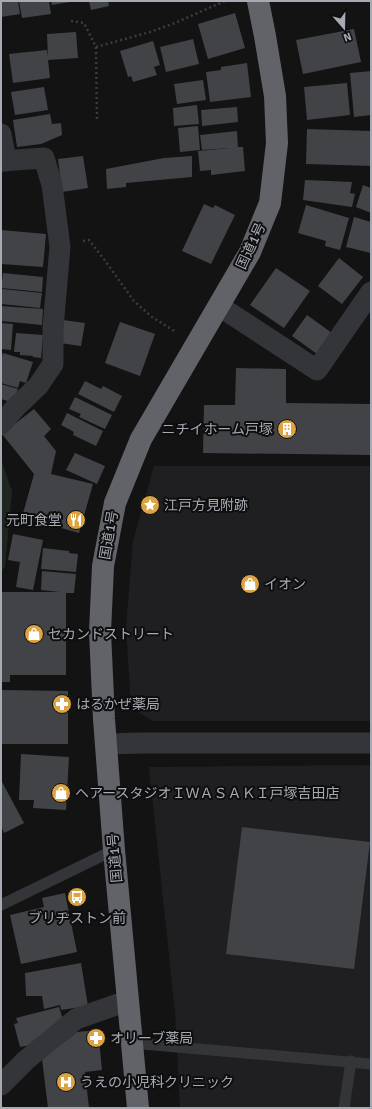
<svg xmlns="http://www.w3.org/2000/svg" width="372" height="1109" font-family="Signika,'Noto Sans JP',sans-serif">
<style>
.built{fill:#1f1f21}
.green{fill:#1f2620}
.building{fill:#424347}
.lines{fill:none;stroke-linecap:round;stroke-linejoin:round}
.path{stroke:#3a3c3f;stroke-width:2.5;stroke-dasharray:2 3;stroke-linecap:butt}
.lane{stroke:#343538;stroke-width:11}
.street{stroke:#343538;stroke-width:21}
.highway{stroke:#616369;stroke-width:22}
.labels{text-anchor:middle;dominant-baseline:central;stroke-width:4;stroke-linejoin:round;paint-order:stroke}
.street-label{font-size:14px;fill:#a6aab3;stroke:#0e0e0f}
.poi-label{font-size:14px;fill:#a6aab3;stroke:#0e0e0f;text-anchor:start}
</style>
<rect width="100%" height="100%" fill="#131314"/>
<path class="built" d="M154,466h217v255h-218l-22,-13 -5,-81 7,-86z
M371,765v343h-191l-5,-96 -26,-245z"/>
<path class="green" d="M1,459l11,32 -7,76 -4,4z"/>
<path class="building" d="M1,1h17l2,13 -19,3z
M19,1h30l2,13 -29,4z
M51,1h19v1l-18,3z
M89,1h19l1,5 -18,4z
M235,13l10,35 -37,11 -10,-35z
M354,29l7,33 -58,12 -7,-34z
M76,32l2,26 -30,2 2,18 -37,5 -4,-29 38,-4 1,8 -1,-24z
M193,39l6,25 -33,8 -6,-25z
M153,41l7,24 -6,2 3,8 -24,7 -2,-6 -3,1 -8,-26z
M247,63l4,34 -41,5 -4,-30 15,-2v-3z
M371,71v44l-17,2 -4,-44z
M203,80l3,20 -29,4 -3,-20z
M347,83l3,32 -43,5 -3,-33z
M44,87l4,23 -33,5 -4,-23z
M197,105l2,19 -25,2 -1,-18z
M237,107l1,15 -36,4 -1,-16z
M50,114l2,10 9,-1 1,12 -21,9 -24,3 -4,-27z
M198,126l2,24 -20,2 -2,-24z
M307,129l64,2v35l-65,-2z
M237,131l1,16h5l2,24 -34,4v-5l-11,1 -2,-20 31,-3 -27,2 -2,-15z
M83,156l5,32 -26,4 -4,-33z
M192,156v21l-66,6v4l-19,2 -1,-20 58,-11z
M305,180l47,2 -2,11 5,1 -3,13 -49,-7z
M363,185l8,3v25l-15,-6z
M204,204l9,4 2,-3 20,10 -24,49 -29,-13z
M306,205l43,13 -9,32 -15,-4 1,-5 -28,-8z
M354,217l17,5v31l-25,-6z
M1,230l45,4 -3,33 -42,-3z
M339,258l24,19 -21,27 -24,-18z
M276,268l34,23 -26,37 -34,-23z
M3,273l40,4 -1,15 -41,-4z
M2,289l40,4 -2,15 -39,-4z
M1,306l42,3 -1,16 -41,-4z
M307,315l25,18 -15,21 -25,-18z
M63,320l22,3 -4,23 -21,-3z
M120,322l35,12 -15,42 -35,-13z
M1,323l12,1 -2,26 -10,-1z
M16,333l27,2 -2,23 -8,-1v-1l-13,-1v-3h-6z
M3,353l30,9 -7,21 -6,-2 -2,7 -17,-5v-25z
M236,368l50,1v34l85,1v51l-168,-2 1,-48h31z
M85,381l16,8 2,-3 19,10 -8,16 -36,-18z
M1,384l17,5 -3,8 -4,5 -10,-3z
M75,397l37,18 -7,14 -26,-12 2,-3 -12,-5z
M34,409l17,20 -7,7 12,15 -5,23 42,10 -14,49 -57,-16 12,-43 -32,-40z
M67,413l36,18 -7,15 -23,-11 1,-3 -13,-7z
M75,453l30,13 -8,18 -31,-14z
M13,534l30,6 -10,50 -17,-3 4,-25 -12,-2z
M43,548l26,3v2l9,1 -2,18 -35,-3z
M42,571l34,3 -2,19h-8v82h-56v7h-9v-90h59l-19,-2z
M1,690l67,1v53h-67z
M21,754l48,3 -3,53 -33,-2 1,-8h-15z
M1,780l23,43 -20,10 -3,-7z
M242,827l128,15 -16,127 -128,-15z
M65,893l12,59 -56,12 -11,-49 34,-8 -2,-9z
M81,963l7,43 -27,4 -1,-5 -16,4 -2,-13h-16l-1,-23z
M59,1007l4,13 -27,24 -16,3 -6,-23 4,-1 -2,-5z
M98,1030l4,40 -17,2 4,36h-41l-6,-49 35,-27z"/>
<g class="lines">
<path class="path" d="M71,21l13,2 12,24 1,75
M96,47l54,-15 25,-9 50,-22
M83,241l6,-1 14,18 31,43 18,16 24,15"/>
<path class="lane" d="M1,905l113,-55
M131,1043l240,21
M344,1108l7,-47"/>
<path class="street" d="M1,134l5,27
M1,161l43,-3 8,27 8,62 -7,81v36l-15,22 -23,22 -14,16
M219,306l98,64 54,-78
M107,744l34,-1h230
M1,1085l25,-25 50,-41 51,-18"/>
<path class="highway" d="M138,1108l-24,-258 -10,-131 -4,-87 3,-66 12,-63 26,-64 109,-187 20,-49 7,-60 -2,-47 -10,-60 -7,-35"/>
</g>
<defs>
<g id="building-disc" transform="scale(1)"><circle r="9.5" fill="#dba343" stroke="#0e0e0f"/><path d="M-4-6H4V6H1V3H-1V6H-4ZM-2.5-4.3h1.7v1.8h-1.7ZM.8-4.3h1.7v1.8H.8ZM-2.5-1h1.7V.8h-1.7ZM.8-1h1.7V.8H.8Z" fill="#fff"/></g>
<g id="sight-disc" transform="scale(1)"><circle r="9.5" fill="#dba343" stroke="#0e0e0f"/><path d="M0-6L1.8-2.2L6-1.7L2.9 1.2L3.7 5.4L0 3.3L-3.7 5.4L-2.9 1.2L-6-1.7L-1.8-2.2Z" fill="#fff"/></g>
<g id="restaurant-disc" transform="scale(1)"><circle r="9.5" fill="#dba343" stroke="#0e0e0f"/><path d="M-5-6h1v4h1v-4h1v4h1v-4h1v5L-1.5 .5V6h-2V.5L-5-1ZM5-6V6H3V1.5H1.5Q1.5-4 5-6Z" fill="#fff"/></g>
<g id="shop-disc" transform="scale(1)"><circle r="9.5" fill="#dba343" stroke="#0e0e0f"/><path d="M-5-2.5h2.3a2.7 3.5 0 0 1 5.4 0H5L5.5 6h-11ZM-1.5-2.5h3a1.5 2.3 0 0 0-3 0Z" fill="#fff"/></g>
<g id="pharmacy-disc" transform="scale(1)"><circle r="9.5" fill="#dba343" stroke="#0e0e0f"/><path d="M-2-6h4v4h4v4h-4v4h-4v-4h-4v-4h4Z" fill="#fff"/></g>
<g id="bus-disc" transform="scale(1)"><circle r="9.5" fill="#dba343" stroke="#0e0e0f"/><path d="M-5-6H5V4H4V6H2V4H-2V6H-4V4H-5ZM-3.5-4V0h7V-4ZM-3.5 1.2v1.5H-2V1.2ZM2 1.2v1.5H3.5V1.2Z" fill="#fff"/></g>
<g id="hospital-disc" transform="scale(1)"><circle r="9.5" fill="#dba343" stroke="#0e0e0f"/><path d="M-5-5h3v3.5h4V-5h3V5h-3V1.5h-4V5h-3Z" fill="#fff"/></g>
</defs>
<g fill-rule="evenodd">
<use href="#building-disc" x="287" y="429"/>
<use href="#sight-disc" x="150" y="505"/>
<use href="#restaurant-disc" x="76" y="520"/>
<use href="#shop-disc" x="250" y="584"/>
<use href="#shop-disc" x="34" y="634"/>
<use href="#pharmacy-disc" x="62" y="704"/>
<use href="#shop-disc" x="61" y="793"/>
<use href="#bus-disc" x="77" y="897"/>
<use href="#pharmacy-disc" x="96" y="1038"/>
<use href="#hospital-disc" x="66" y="1082"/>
</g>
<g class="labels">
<g class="street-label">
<text transform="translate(251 246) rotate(-65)">国道1号</text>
<text transform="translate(109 535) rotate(-80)">国道1号</text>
<text transform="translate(115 858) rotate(-95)">国道1号</text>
</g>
<g class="poi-label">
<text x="273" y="429" text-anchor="end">ニチイホーム戸塚</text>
<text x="164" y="505">江戸方見附跡</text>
<text x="62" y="520" text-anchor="end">元町食堂</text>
<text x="264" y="584">イオン</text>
<text x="48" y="634">セカンドストリート</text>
<text x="76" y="704">はるかぜ薬局</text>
<text x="75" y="793">ヘアースタジオＩＷＡＳＡＫＩ戸塚吉田店</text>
<text x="77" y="918" text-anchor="middle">ブリヂストン前</text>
<text x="110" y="1038">オリーブ薬局</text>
<text x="80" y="1082">うえの小児科クリニック</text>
</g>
</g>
<rect width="372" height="1109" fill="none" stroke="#a6aab3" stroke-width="4"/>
<g transform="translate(344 28) rotate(160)" stroke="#0e0e0f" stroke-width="3" paint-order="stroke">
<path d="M0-3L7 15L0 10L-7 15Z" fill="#a6aab3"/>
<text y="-6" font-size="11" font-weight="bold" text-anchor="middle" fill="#a6aab3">N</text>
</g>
</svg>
